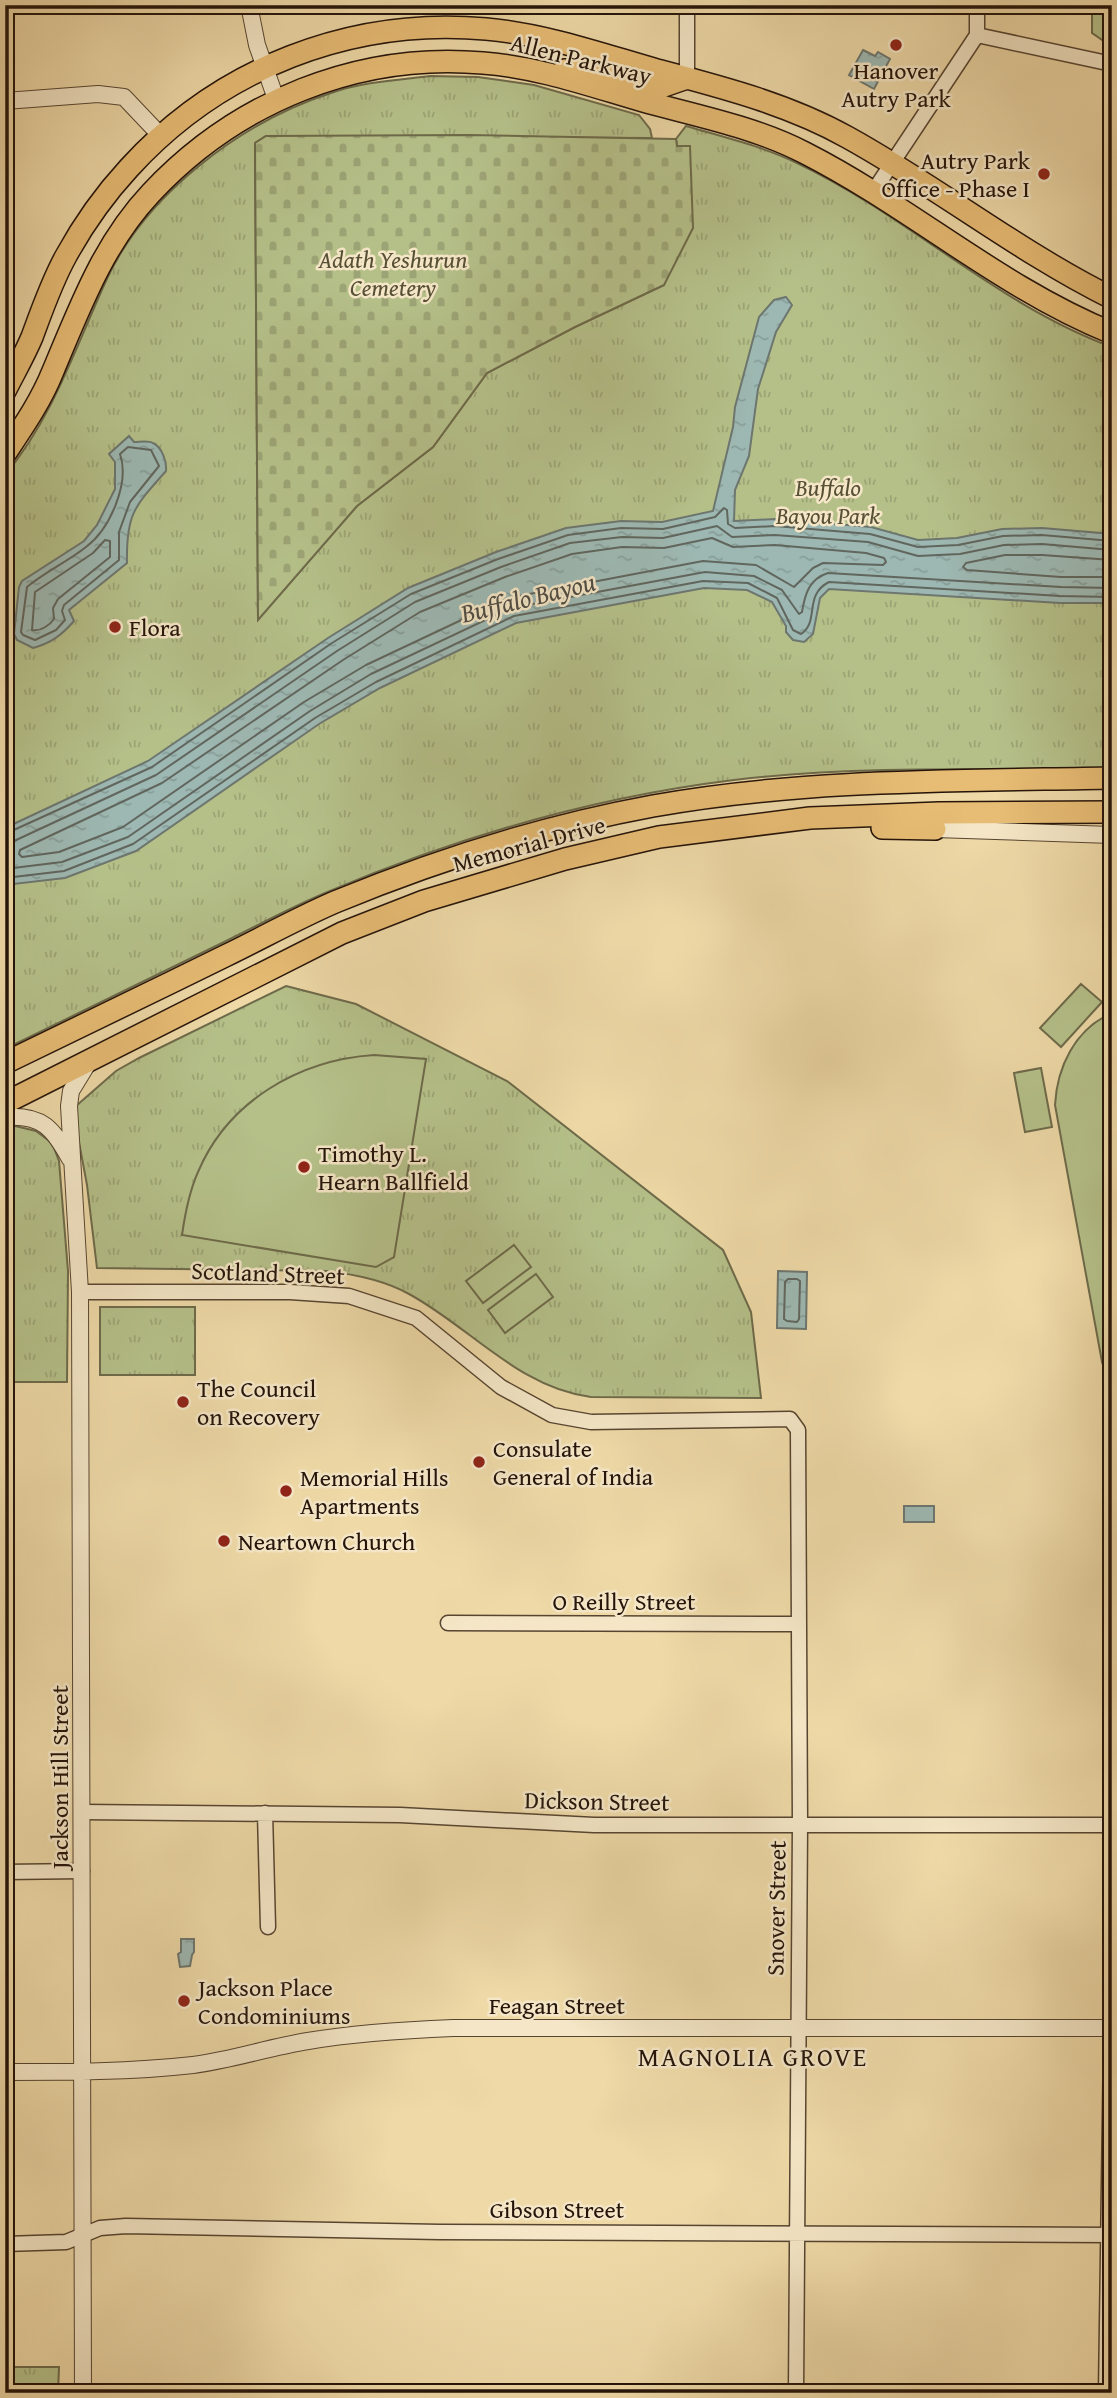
<svg xmlns="http://www.w3.org/2000/svg" width="1117" height="2398" font-family="'Gentium Book Plus',serif">
<style>
.grass{fill:url(#grass-tufts);stroke:#6d6a4a;stroke-width:2}
.cemetery{fill:url(#cemetery-stones);stroke:#6d6a4a;stroke-width:2}
.pitch{fill:#b5c089;stroke:#6d6a4a;stroke-width:2}
.water{fill:url(#water-ripples);stroke:#6d766f;stroke-width:2}
.lines{fill:none;stroke-linecap:round;stroke-linejoin:round}
.shore{stroke:#61665e;stroke-width:2}
.minor-casing{stroke:#574531;stroke-width:17}
.tertiary-casing{stroke:#574531;stroke-width:18}
.primary-casing{stroke:#25140a;stroke-width:24}
.minor{stroke:#f4e6c6;stroke-width:14}
.tertiary{stroke:#f4e6c6;stroke-width:16}
.primary{stroke:#e7bc74;stroke-width:21}
.poi-dot{fill:#8f2418;stroke:#f4e6c6;stroke-width:2.5}
.labels{text-anchor:middle;dominant-baseline:central;stroke-width:5;stroke-linejoin:round;paint-order:stroke}
.street-label{font-size:24px;fill:#25140a;stroke:#f4e6c6}
.poi-label{font-size:24px;fill:#25140a;stroke:#f4e6c6;text-anchor:start}
.park-label{font-size:24px;font-style:italic;fill:#575036;stroke:#f4e6c6}
.water-label{font-size:26px;font-style:italic;fill:#4f4d45;stroke:#f4e6c6}
.neighbourhood-label{font-size:26px;letter-spacing:2px;fill:#25140a;stroke:#f4e6c6}
</style>
<defs>
<pattern id="grass-tufts" width="24" height="20" patternUnits="userSpaceOnUse" patternTransform="scale(1.75)"><rect width="24" height="20" fill="#b5c089"/><path d="M3 7l-1-3M5 7V3M7 7l1-3M15 17l-1-3M17 17v-4M19 17l1-3" fill="none" stroke="#9ca475"/></pattern>
<pattern id="cemetery-stones" width="16" height="16" patternUnits="userSpaceOnUse" patternTransform="scale(1.75)"><rect width="16" height="16" fill="#b5c089"/><path d="M2 7V4a2 2 0 0 1 4 0v3zM10 15v-3a2 2 0 0 1 4 0v3z" fill="#9ca475"/></pattern>
<pattern id="water-ripples" width="26" height="14" patternUnits="userSpaceOnUse" patternTransform="scale(1.75)"><rect width="26" height="14" fill="#9db8b2"/><path d="M2 4q2-2 4 0t4 0M15 11q2-2 4 0t4 0" fill="none" stroke="#879d98"/></pattern>
</defs>
<rect width="100%" height="100%" fill="#eed9a7"/>
<filter id="stains"><feTurbulence type="fractalNoise" baseFrequency=".00286" numOctaves="4"/><feColorMatrix values="0 0 0 0 .2 0 0 0 0 .09 0 0 0 0 .02 0 0 0 .5 -.17"/></filter>
<radialGradient id="worn" r=".72"><stop offset=".6" stop-color="#630" stop-opacity="0"/><stop offset="1" stop-color="#630" stop-opacity=".3"/></radialGradient>
<path class="grass" d="M1092,5h20v39h-4l-16,-11z
M430,76l48,1 56,8 105,30 11,14 2,9 -386,-2 -11,7 3,476 99,-113 76,-59 54,-74 88,-46 89,-42 25,-139h-12l-1,-7 10,-13c37,11 76,20 111,37 110,52 200,142 315,184v423c-126,0 -253,-5 -378,10 -139,17 -276,57 -404,111 -37,15 -73,35 -110,53 -72,35 -143,70 -215,105v-574c47,-56 70,-126 100,-192 39,-88 136,-161 226,-190 31,-11 66,-13 99,-17z
M286,986l70,18 151,77 216,169 28,62 10,86 -170,-1c-72,-9 -121,-70 -182,-103 -25,-14 -56,-20 -83,-23l-229,-3 -10,-83 -12,-64 1,-15 40,-35 23,-13z
M11,1125l25,6 16,12 7,18 9,110 -1,111h-62v-254z
M100,1307h95v68h-95z
M5,2367h54l-1,26h-53z"/>
<path class="cemetery" d="M469,135l207,4 1,7h13l3,82 -29,57 -89,42 -88,46 -54,74 -76,59 -99,114 -3,-477 11,-7z"/>
<path class="pitch" d="M1081,984l21,18 -41,45 -21,-19z
M1112,1013v380l-10,-31 -47,-257c2,-38 20,-76 57,-92z
M374,1055l52,4 -32,198 -18,10 -194,-32c3,-21 7,-43 16,-63 30,-71 101,-112 176,-117z
M1041,1068l11,59 -27,5 -11,-59z
M514,1245l17,22 -48,36 -17,-22z
M536,1274l17,23 -48,36 -17,-23z"/>
<path class="water" d="M863,50l12,6 3,-4 12,7 -16,30 -25,-14z
M786,297l6,8 -16,27 -18,57 -9,67 -14,34 -1,31 41,-2 96,8 47,13 39,-2 45,-9 40,-1 70,6v69h-52l-231,-14 -9,9 -7,36 -9,8 -11,-2 -7,-8v-6l-14,-24 -25,-12 -43,-2 -188,35 -136,65 -61,36 -183,127 -71,27 -60,7v-57l143,-67 180,-123 80,-50 88,-36 70,-24 55,-7 41,1 51,-11 20,-84 2,-20 24,-90 15,-17z
M129,436l5,6c6,0 14,-2 19,1 9,4 14,19 13,28 -32,36 -40,43 -39,92l-58,47 5,11c-12,14 -23,22 -41,27l-16,-8 -3,-6 5,-47 3,-6 62,-40 13,-16 18,-36v-27l-6,-8z
M778,1271l29,1 -1,57 -29,-1z
M904,1506h30v16h-30z
M181,1939h13v13l-2,3 -2,11 -10,1 -2,-13 3,-2z"/>
<g class="lines">
<path class="shore" d="M128,447l23,3 8,16 -29,36 -11,30v28l-55,45 -2,6 3,9 -9,10 -21,10 -12,-5 -2,-3 6,-45c18,-15 40,-25 59,-40 24,-18 44,-64 34,-93z
M712,538l21,9 42,-2 91,8 18,5 2,4 -3,3 -60,-2 -10,5 -19,19 -38,-22 -53,-4 -195,37 -142,67 -62,37 -181,125 -64,25 -37,5 -3,-3 1,-4 142,-67 181,-123 77,-48 85,-35 67,-23 50,-7 42,1z
M105,540l5,1v16l-52,42 -5,9 1,11c-4,6 -14,13 -22,11l3,-38 58,-39z
M1112,560l-70,-5h-37l-39,8 -3,4 4,3 94,7h51
M5,834l147,-67 180,-124 79,-49 87,-35 70,-24 53,-7 42,1 52,-12 9,-9 3,2 1,14 7,4 40,-2 95,8 48,13 40,-2 45,-9 39,-1 70,6
M5,843l9,-2 142,-66 181,-124 78,-49 86,-35 69,-24 52,-6 41,1 54,-12 15,11 43,-2 93,7 50,14 42,-2 44,-9 38,-1 70,6
M5,869l57,-7 66,-25 182,-126 61,-37 140,-66 194,-36 49,4 28,14 17,24 3,-2c3,-18 7,-33 26,-39l233,14 51,1
M5,878l59,-7 69,-27 182,-126 61,-36 138,-66 189,-35 45,2 29,15 16,32 8,4c19,-12 2,-39 28,-52l231,14 52,1
M788,1279h9l3,2 -1,38 -2,3 -10,-1 -3,-2 1,-37z"/>
<g class="minor-casing">
<path id="minor" d="M687,5v73
M977,35l135,29
M873,192l104,-157v-30
M80,1292h210l59,4 67,22 85,69 51,28 39,7 199,-3 8,11 2,395 -4,568
M448,1623l351,1
M82,1812l318,3 194,10h518
M265,1813l3,114
M5,1872l77,-1
M5,2244l61,-2 34,-14 26,-2 314,6 672,3
M1106,2393l6,-419"/>
</g>
<g class="tertiary-casing">
<path id="tertiary" d="M249,5l8,40 19,54
M5,101l93,-7 26,3 37,39
M935,829l177,6
M5,1117c38,-3 48,12 65,42
M5,2072c63,0 125,0 188,-7 39,-5 77,-18 115,-24 48,-8 96,-11 145,-13h659
M83,2393l-3,-1101 -11,-186 2,-15 19,-31"/>
</g>
<g class="primary-casing">
<path id="primary" d="M564,70l37,1 60,16 26,-9
M5,391c9,-18 19,-35 27,-54 10,-27 20,-56 34,-81 17,-31 39,-62 63,-88 91,-100 222,-151 357,-139 58,5 115,25 171,41 64,17 131,34 190,67 91,50 172,115 265,161
M5,454c18,-27 36,-53 48,-83 27,-64 50,-127 98,-178 86,-92 208,-141 332,-130 55,4 108,23 160,38 54,15 112,26 162,52 106,54 196,135 307,180
M882,828l53,1
M5,1063c74,-36 147,-71 220,-107 37,-18 73,-38 110,-54 102,-42 209,-76 318,-96 151,-27 305,-25 459,-28
M5,1103l337,-170 82,-32 141,-42 94,-22 151,-19 129,-5 173,-1"/>
</g>
<use href="#minor" class="minor"/>
<use href="#tertiary" class="tertiary"/>
<use href="#primary" class="primary"/>
</g>
<g class="poi-dot">
<circle cx="896" cy="45" r="7"/>
<circle cx="1044" cy="174" r="7"/>
<circle cx="115" cy="627" r="7"/>
<circle cx="304" cy="1167" r="7"/>
<circle cx="183" cy="1402" r="7"/>
<circle cx="479" cy="1462" r="7"/>
<circle cx="286" cy="1491" r="7"/>
<circle cx="224" cy="1541" r="7"/>
<circle cx="184" cy="2001" r="7"/>
</g>
<g class="labels">
<g class="street-label">
<text transform="translate(581 59) rotate(14)">Allen Parkway</text>
<text transform="translate(529 844) rotate(-15)">Memorial Drive</text>
<text transform="translate(268 1273) rotate(2)">Scotland Street</text>
<text x="624" y="1601">O Reilly Street</text>
<text transform="translate(59 1777) rotate(-90)">Jackson Hill Street</text>
<text transform="translate(597 1801) rotate(1)">Dickson Street</text>
<text transform="translate(776 1908) rotate(-89)">Snover Street</text>
<text x="557" y="2005">Feagan Street</text>
<text x="557" y="2209">Gibson Street</text>
</g>
<g class="poi-label">
<text x="896" y="70" text-anchor="middle">Hanover<tspan x="896" dy="28">Autry Park</tspan></text>
<text x="1030" y="160" text-anchor="end">Autry Park<tspan x="1030" dy="28">Office - Phase I</tspan></text>
<text x="129" y="627">Flora</text>
<text x="318" y="1153">Timothy L.<tspan x="318" dy="28">Hearn Ballfield</tspan></text>
<text x="197" y="1388">The Council<tspan x="197" dy="28">on Recovery</tspan></text>
<text x="493" y="1448">Consulate<tspan x="493" dy="28">General of India</tspan></text>
<text x="300" y="1477">Memorial Hills<tspan x="300" dy="28">Apartments</tspan></text>
<text x="238" y="1541">Neartown Church</text>
<text x="198" y="1987">Jackson Place<tspan x="198" dy="28">Condominiums</tspan></text>
</g>
<g class="park-label">
<text x="393" y="259">Adath Yeshurun<tspan x="393" dy="28">Cemetery</tspan></text>
<text x="828" y="487">Buffalo<tspan x="828" dy="28">Bayou Park</tspan></text>
</g>
<g class="water-label">
<text transform="translate(528 597) rotate(-14)">Buffalo Bayou</text>
</g>
<g class="neighbourhood-label">
<text x="753" y="2056">MAGNOLIA GROVE</text>
</g>
</g>
<rect width="1117" height="2398" fill="none" stroke="#eed9a7" stroke-width="28"/>
<rect x="7" y="7" width="1103" height="2384" fill="none" stroke="#25140a" stroke-width="3.5"/>
<rect x="14" y="14" width="1089" height="2370" fill="none" stroke="#25140a" stroke-width="2"/>
<rect width="100%" height="100%" filter="url(#stains)"/>
<rect width="100%" height="100%" fill="url(#worn)"/>
</svg>
